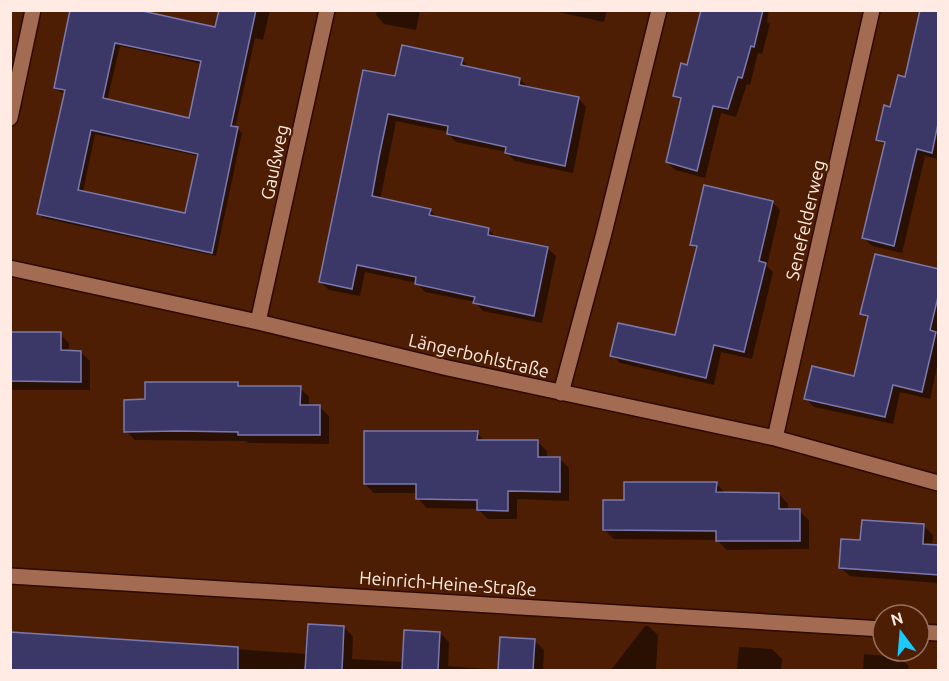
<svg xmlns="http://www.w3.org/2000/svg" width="949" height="681" font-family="Ubuntu,sans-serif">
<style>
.shadow{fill:#0007;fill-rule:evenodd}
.building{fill:#3b3868;stroke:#7a79af;stroke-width:1.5;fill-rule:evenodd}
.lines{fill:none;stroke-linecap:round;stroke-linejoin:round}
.minor-casing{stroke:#2d0900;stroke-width:18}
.minor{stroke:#a36b52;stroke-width:15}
.labels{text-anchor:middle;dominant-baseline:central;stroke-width:4.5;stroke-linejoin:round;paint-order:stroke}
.street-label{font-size:18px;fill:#ffebe3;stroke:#4e1e04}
</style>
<rect width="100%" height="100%" fill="#4e1e04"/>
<path class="shadow" d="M72,10l144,19 4,-19h50l-7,30 -8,-2 -20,90 3,1 4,4 -26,123 -173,-38 -4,-4 27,-121 -6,-1 -4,-4zM120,46l82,18 -12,55 -83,-18zM95,134l104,22 -12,59 -104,-23z
M377,10h43l-4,20 -32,-6 -8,-9z
M549,10h58l-3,12z
M702,10h67l-2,12 3,2 -8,30 -4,-1 -8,32 -3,-1 -11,33 -15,-4 -16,65 -30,-8 -8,-8 15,-59 -7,-7 13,-30z
M938,10v149l-13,-3 -23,97 -30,-7 -8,-8 22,-91 -8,-8z
M462,60l9,9 49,10 9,9 49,10 8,9 -13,66 -58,-12 -9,-9 -50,-10 -8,-8v-2l-52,-11 -16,79 50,10 9,9 49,10 9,9 50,10 9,8 -14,67 -59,-12 -8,-9 -50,-10 -8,-9 -52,-11 -5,24 -31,-6 -9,-8 76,-204z
M772,202l8,8 -13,56 6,6 -21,87 -31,-7 -7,33 -94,-22 -8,-8 64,-18 22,-87 -6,-5z
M938,270v93l-8,36 -30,-7 -7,32 -79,-17 -8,-8 49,-21 13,-58 -6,-6z
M10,333l50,1 9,9v9h12l9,9v29h-80z
M237,383l5,5h58l9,9v10h11l9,9v28l-81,-1 -2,-2 -111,-1 -9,-9 21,-30z
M477,433l8,8 53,1 9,9v8h13l9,9v33l-52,-2v20h-29l-10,-10 -51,-1 -9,-9v-6h-44l-9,-9z
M716,483l9,10 54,1 9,10v7h11l10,9v29l-82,1 -10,-10 -103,-1 -9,-9 21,-28z
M924,526l9,9 -1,11 6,1v36l-88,-7 -10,-9 21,-26z
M645,626h3l10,9 -2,35h-45z
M344,627l9,10 -1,22 52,3 36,-29 9,9 -1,24 52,4 35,-29 9,9 -1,20h-533v-36l298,20z
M739,647l33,2 10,10 -1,11h-44z
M864,654l35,3 10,9 -1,4h-45z"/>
<path class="building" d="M70,10h68l77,17 4,-17h37l-25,116 7,1 -26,126 -175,-39 28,-124 -11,-2zM115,43l86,18 -12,57 -86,-20zM91,130l107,24 -13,59 -107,-23z
M701,10h62l-9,37 -3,-1 -9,32 -4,-1 -10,32 -15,-3 -16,65 -31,-9 15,-64 -8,-2 8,-33 6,2z
M920,10h19v109l-7,34 -15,-4 -23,97 -32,-8 23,-96 -9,-2 8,-35 6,2 8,-32 7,2z
M402,45l61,13 -2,7 59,13 -1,7 60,12 -14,69 -60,-13 1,-6 -59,-13 1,-8 -60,-12 -9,43 -7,39 59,13 -2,6 60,13 -1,7 60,12 -14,69 -61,-13 2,-6 -60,-13 1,-7 -59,-12 -5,24 -33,-7 44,-212 32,6z
M704,185l69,16 -14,60 7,2 -22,89 -30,-7 -8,33 -96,-22 8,-33 57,12 22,-89 -7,-1z
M875,254l64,15v24l-9,37 6,2 -14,60 -29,-7 -8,32 -81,-18 8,-33 42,10 14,-60 -8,-2z
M10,332h51v18l20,1v31l-71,-1z
M145,382h93v4h63l-1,19h20v30h-82v-3l-61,-1 -53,1v-32l21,-1z
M364,431h114l-1,9h61v17h22v35l-52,-1v20l-31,-1v-10l-61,-1v-15h-52z
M624,482h93l-1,10 63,1v16h21v32h-84v-10l-113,-1v-30h21z
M862,520l62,4 -1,20 16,1v30l-100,-7 2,-29 19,1z
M308,624l36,2 -2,44h-37z
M404,630l36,2 -2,38h-36z
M10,632l228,15v23h-228z
M500,637l35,2 -2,31h-35z"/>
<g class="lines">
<g class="minor-casing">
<path id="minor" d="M10,118l23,-108
M10,268l248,54 190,46 327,70 163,45
M258,322l69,-312
M561,393l43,-160 55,-223
M775,438l97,-428
M10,576l873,53
M919,632l19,1"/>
</g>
<use href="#minor" class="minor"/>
</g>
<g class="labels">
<g class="street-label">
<text transform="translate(274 162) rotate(-78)">Gaußweg</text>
<text transform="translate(805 220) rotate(-77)">Senefelderweg</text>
<text transform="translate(479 355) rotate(13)">Längerbohlstraße</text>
<text transform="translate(448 583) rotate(4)">Heinrich-Heine-Straße</text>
</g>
</g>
<rect width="949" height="681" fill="none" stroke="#ffebe3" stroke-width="24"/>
<g transform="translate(901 633) rotate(344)"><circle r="28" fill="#4e1e04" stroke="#95705d" stroke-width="1.5"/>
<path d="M0-4.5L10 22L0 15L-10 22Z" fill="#19cafc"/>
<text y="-9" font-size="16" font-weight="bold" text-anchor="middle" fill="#ffebe3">N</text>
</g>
</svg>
